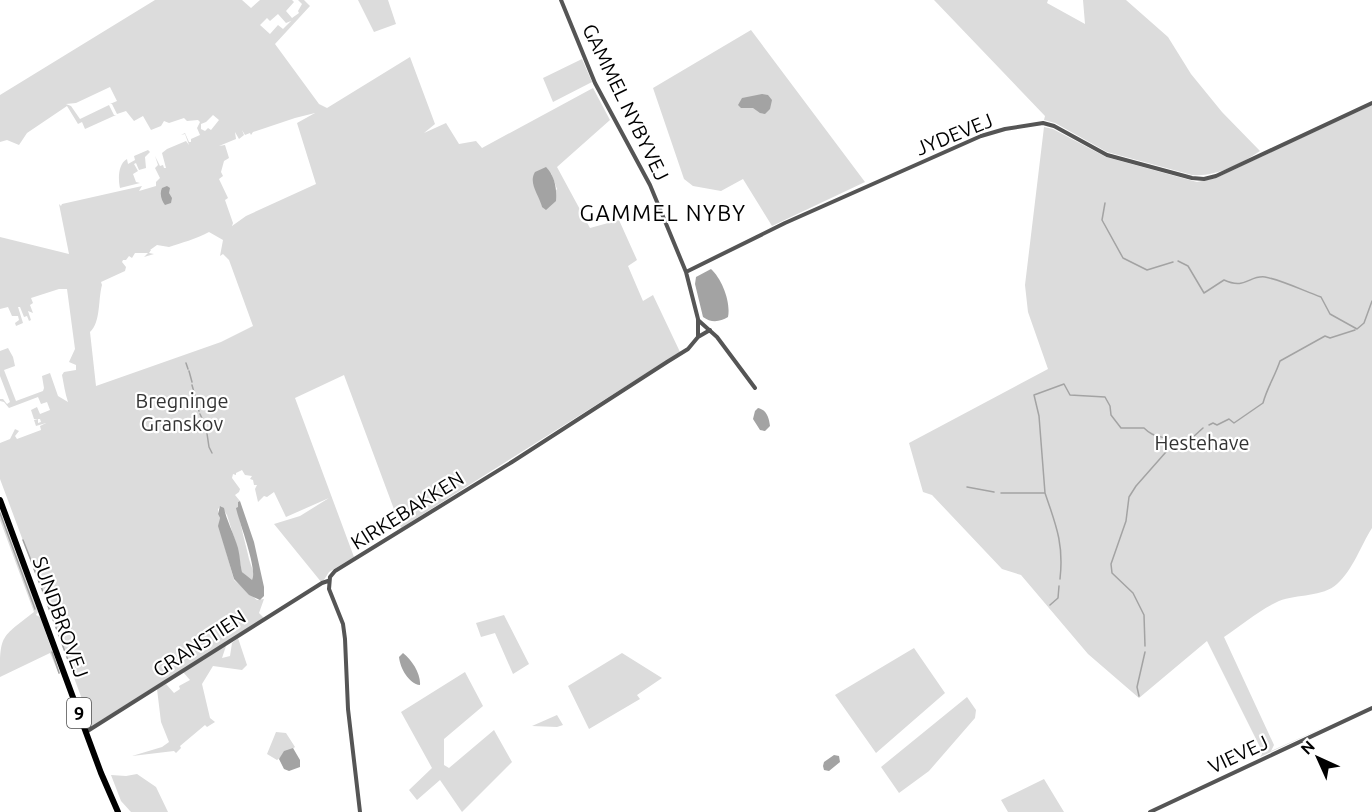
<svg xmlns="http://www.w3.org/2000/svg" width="1372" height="812" font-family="Ubuntu,sans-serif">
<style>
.green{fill:#dcdcdc;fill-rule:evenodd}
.water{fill:#a3a3a3}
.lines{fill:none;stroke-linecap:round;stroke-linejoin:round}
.stream{stroke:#a3a3a3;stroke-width:1.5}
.street{stroke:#555;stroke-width:4}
.primary{stroke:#000;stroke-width:6}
.labels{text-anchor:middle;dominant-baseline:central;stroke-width:4.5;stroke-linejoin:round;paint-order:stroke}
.shield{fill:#fff;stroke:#4c4c4c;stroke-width:1.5}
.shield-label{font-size:18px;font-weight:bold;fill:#000}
.street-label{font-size:20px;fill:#000;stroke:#fff}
.park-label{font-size:20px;fill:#333;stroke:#fff}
.quarter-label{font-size:22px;letter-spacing:1.5px;fill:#000;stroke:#fff}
</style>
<rect width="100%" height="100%" fill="#fff"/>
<path class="green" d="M155,0h87l9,8 9,-8h32l2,2 -8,9 6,7 7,-5 -1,-2 4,-7 -4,-4h6l6,6 -35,38 44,60 8,4 83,-51 25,67 -11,9 22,-10 13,21 17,-3 6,7 111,-60 17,32 -53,47 33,61 29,-8 18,40 -9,6 15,35 10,-6 27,57 -279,176 -57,-153 -49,23 59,159 -25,15 -7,11 -48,-59 26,-8 29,-18 -43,19 -12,-25 -7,5 -3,-1 -6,6 -3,-13 2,-4h-3l-1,-5 -3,-1 2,-3 -7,-1 -3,-5 -6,3v2l-3,-1 -1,4 8,11 -1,3 -4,3 5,6 -2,1c0,18 7,38 11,57 2,7 5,12 5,19l-3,3 -9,-9 -5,-25 -10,-32 -6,-9 -3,3v5l2,4 -1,8 15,54 23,20 7,-1 -5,14 5,5 -172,108 -92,-247v-36l10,-4 5,-10 4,2 -4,5 2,3 24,-9 -1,-4 6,-3 -10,3 -2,-6 4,-1v4l3,-1 -1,-3h-6l-3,-9 6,-3 3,7 10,-4 -3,-8 -6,2 -3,-7 -29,11 -5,-6 -4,-1v-2h3l4,5 3,-2 -10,-26v-25l8,-3 5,9 2,9 -11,4 12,31 27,-10 1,-3 -2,-12 8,-3 8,23 10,6c-3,-9 -4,-17 -6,-27l2,-3 12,-2v-5l-7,-3 6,-13 -8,-60h-8l-28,9 2,5 -3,2 3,8 -5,-2 3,9 -2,1 -2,-5 -3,1 -4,-10h-2l5,16 -7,3 -1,-3 4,-3 -1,-4h-6l-4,-9 -8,2v-72l69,17 -10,-50 2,2 1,-2 80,-18 -3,5 17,-5v-4l4,-4 -5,-10 3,-3 -3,-9 5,10 3,-1 1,3h2l-4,-15 5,-4 19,-8 3,4 -4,-11 -4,1 4,-2 4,9h2v-3l9,-4 -3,-7 3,-6 -2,-2 -11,1 -3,-3 -15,5 -5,-2 -3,5 -10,4 -8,-14 -9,5 -8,-10 -9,3 -5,-10h-2l7,-3 -7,-14 -34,16 -10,1 5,2 9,13 29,-14 5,10h2l-31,14 -3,-7 -4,2 -11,-18 -40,27 -8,12 -12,-5 -7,2v-47zM278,14l8,9 5,-2 -8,8 -5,-4 -8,9 -10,-9 7,-7 3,3zM315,113l-18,10 19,61 -70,32 -14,10 1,-3 -8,-23 3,-2 -9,-19 4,-3 -2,-4 3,-11 5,-3 -4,-13 -6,1 17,-7 -1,-7 4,7 5,-4 -2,-5 3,5 5,-2 1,2 2,-3 42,-14zM213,115l6,5 -8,10 -3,-2 -3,3 -4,-2v-5l5,-2zM551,173l6,16 -15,18 -2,-9zM209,232l14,8 -3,16 3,-2 6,6 24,66 -32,16 -125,44 -6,-54c11,-10 8,-33 12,-47l-1,-3 24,-11 1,-4 -4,-5 1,-2h3l3,-4 3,2 3,-5h13l-4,4 10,-3 -5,-1 2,-3h-1l7,-5 12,2c12,-4 27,-8 40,-15z
M358,0h30l8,24 -22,8z
M934,0h114l-1,3 38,21 -2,-24h43l42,37 23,37 31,38 38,39c-19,13 -44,26 -68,24l-85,-23 -52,-29 -11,-3 1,-4z
M751,30l114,152 -93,44 -29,-47 -22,12 -28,-5 -9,-7 -31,-91z
M582,59l10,23 -39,20 -10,-24z
M1372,105v423c-11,17 -19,42 -35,56 -14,13 -40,10 -58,17 -20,9 -37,24 -55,36l50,108 -3,6 58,-26 -69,32 2,-3 -2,-7 -53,-106 -68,57 -51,-44 -67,-79 -19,-6 -70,-74 -9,-3 -14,-49 139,-74 -20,-57 -3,-27 19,-158 9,2 53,28 91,25 19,-4z
M148,150l2,2 -5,5 1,11 -7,2 -3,-7 -2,1 4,7 -5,3 3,8 4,1 -20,5c-2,-9 -2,-24 7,-29l1,5 7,-4 -1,-4z
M0,510l38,102 -2,3 4,2 20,56 -1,1 -9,-21 -50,24c0,-43 1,-39 34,-65l-34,-92z
M504,615l25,49 -16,10 -18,-41 -14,4 -5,-14z
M238,638l9,27 -5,5 -29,-4 -11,18 8,34 5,4 -8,5 -2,-2 -25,21 1,2 -5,5 -2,-2 -42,5 30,-9 7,-5 -8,-20 -4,-33 9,-5 8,9 6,-4 -1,-3 11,-6 -7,-8 41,-26h2l-4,12 8,-2 2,-13z
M914,648l31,45 -69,60 -41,-58z
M622,653l40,25 -25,17 3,4 -51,30 -21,-43z
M465,672l18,34 -39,33v26l5,3 45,-38 18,32 -50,50 -22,-32 -23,20 -8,-10 23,-22 -31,-56z
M967,697l9,13 -1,8 -46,53 -30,22 -18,-26z
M557,715l6,10 -6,2 -25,-1z
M276,732l10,1 9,14 -18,13 -10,-6z
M137,774l19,13 12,25h-37l-10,-11 -10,-26 15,1z
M1044,779l20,33h-56l-7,-12z"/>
<path class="water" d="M762,94l6,1 4,5 -2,9 -5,5 -5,-1 -7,-5h-12l-3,-3 4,-7z
M546,167c9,9 11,22 10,34l-10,9 -4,-3c-3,-12 -14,-24 -7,-35z
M167,186l3,2 -1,5 3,5 -1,5 -6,2c-3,-4 -6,-11 -3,-17z
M711,269c11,10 20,33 17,48 -8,5 -17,6 -25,0l-8,-33 1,-7z
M758,408c9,2 11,10 12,18l-5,5 -5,-1 -7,-11 2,-8z
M240,501l14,41 10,45v9l-4,4 -11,-5 -15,-16 -16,-53 2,-8 -2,-4 2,-8 4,2c2,11 10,26 14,40 2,8 2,16 4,24l10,8c6,-10 -13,-58 -16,-72l2,-1v-5z
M403,653c9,7 18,21 17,32 -11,-1 -20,-17 -21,-28z
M293,748l7,12v7l-11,4 -5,-2 -5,-10 5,-8z
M834,755l5,1 1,6 -11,9 -5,-1 -1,-4 1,-4z"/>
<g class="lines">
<path class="stream" d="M1105,203l-3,17 21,38 24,12 26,-8
M1178,261l10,5 16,27 20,-13c22,10 25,-5 41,-3 17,3 39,14 56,20l9,17 27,15 7,-6 8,-22
M186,363l2,6
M189,371l3,11
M192,385l3,11
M195,399l4,12
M200,414l5,11
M1209,425l4,-2 4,2 12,-6 5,4 29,-20c4,-15 12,-27 17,-42l45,-25 5,2 25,-8
M206,427l3,20 3,6
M967,487l27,5
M1001,493h44l-6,-77 -5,-21 30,-11 6,11 35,2 5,9 1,9 10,13h23c12,12 17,5 30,15l18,-5 11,-10
M1045,493c11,32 19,51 15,86
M0,513l35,96
M23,540l9,23
M34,569l10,25
M47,603l21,57
M1050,605l8,-7 1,-12
M1145,646l-1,-31 -11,-22 -21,-20 -1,-9 15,-43 3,-24 7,-11 37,-42
M52,652l7,21
M1139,696l-2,-9 8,-35"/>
<path class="street" d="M561,0l34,83 55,102 36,87 12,47v18
M686,272l99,-49 196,-87 24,-7 38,-6 11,3 53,29 85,23 12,1 12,-3 156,-73
M698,320l19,17 38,51
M698,337l12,-7
M86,732l236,-149 6,-2
M360,812l-12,-103 -3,-70 -2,-15 -14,-35 1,-12 5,-6 177,-109 155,-100 21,-13 10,-12
M1150,812l222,-104"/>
<path class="primary" d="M0,500l101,273 17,39"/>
</g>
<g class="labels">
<rect class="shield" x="67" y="698" width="24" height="30" rx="4.5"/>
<g class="shield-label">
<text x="79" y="713">9</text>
</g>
<g class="street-label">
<text transform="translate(626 102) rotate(64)">GAMMEL NYBYVEJ</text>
<text transform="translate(954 134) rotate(-22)">JYDEVEJ</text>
<text transform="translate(407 510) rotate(-32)">KIRKEBAKKEN</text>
<text transform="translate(61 617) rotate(70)">SUNDBROVEJ</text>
<text transform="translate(199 643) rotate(-33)">GRANSTIEN</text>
<text transform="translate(1238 754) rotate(-25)">VIEVEJ</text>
</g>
<g class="park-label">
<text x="182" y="400">Bregninge<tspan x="182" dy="23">Granskov</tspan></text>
<text x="1202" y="442">Hestehave</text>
</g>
<g class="quarter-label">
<text x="663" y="212">GAMMEL NYBY</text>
</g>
</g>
<g transform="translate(1318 758) rotate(315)" stroke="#ffffff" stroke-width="4.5" paint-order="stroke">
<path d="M0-4.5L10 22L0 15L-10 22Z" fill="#000000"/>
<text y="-9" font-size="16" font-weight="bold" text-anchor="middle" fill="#000000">N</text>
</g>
</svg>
